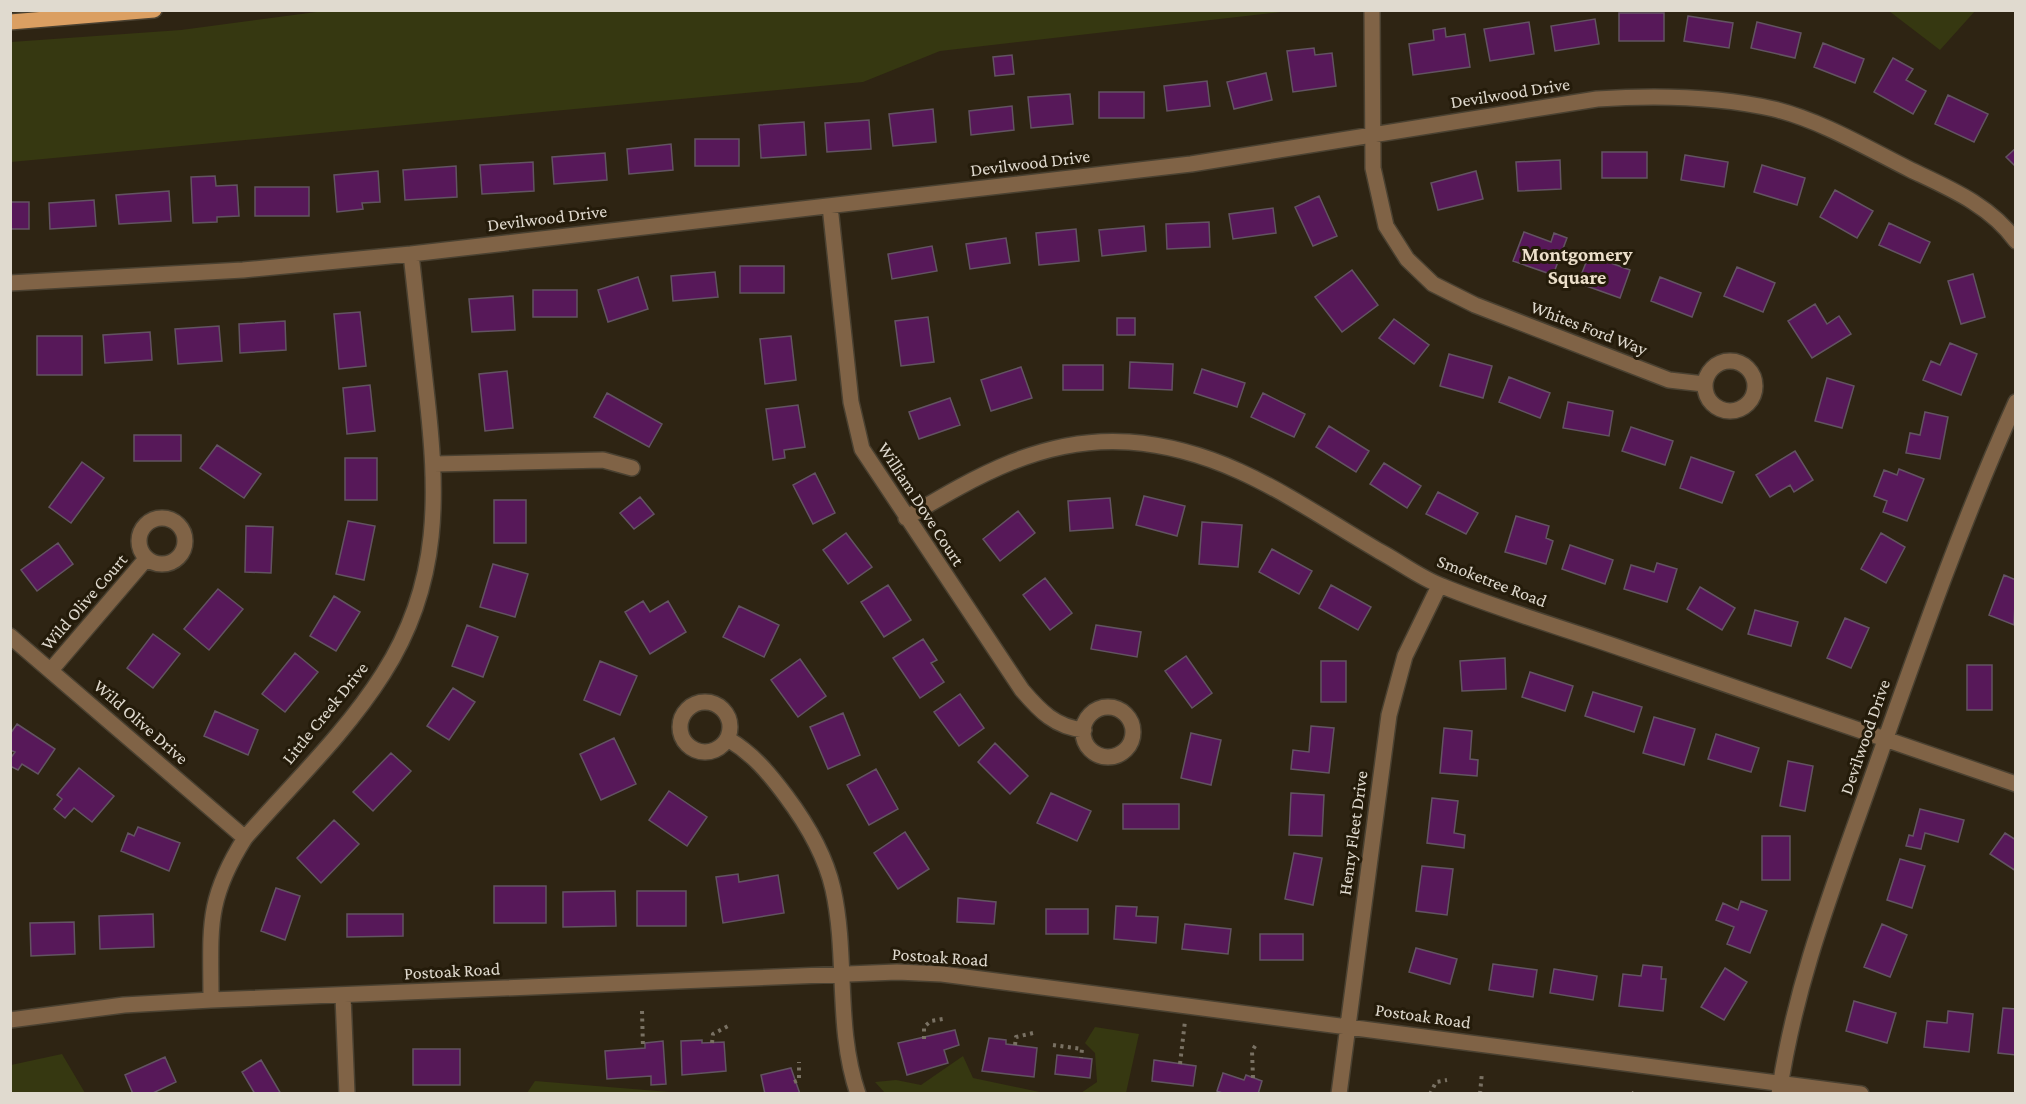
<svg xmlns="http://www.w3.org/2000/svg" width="2026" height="1104" font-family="'Crimson Pro',serif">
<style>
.green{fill:#363811}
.building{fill:#571859;stroke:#635362;stroke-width:1.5}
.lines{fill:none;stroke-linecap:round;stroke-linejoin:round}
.minor-casing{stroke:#4a4131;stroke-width:18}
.major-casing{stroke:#4a4131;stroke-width:18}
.path{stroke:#797163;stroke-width:4;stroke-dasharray:3 4.5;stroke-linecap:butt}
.minor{stroke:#806346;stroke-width:15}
.major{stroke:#db9f62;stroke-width:15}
.labels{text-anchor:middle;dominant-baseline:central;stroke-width:6;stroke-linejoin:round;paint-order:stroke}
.street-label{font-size:18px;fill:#e0dacf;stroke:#241b0a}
.neighbourhood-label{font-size:20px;font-weight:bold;fill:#ecdfca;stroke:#241b0a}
</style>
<rect width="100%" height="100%" fill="#2e2413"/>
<path class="green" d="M324,11v-1l966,1 -350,40 -77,31 -852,80v-120l170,-12z
M1889,11h86l-35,39z
M1095,1027l44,7 -13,59h-45l16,-11 -2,-29 -10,-10z
M62,1054l23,39h-74v-28z
M963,1056l10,22 71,15h-159l-10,-11 21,-2 25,5z
M535,1081l147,12h-155z"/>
<path class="building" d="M1619,13h45v28h-45z
M1688,16l45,7 -4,25 -45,-7z
M1595,19l4,25 -44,7 -4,-25z
M1529,22l5,32 -44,7 -6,-32z
M1757,22l44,11 -6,25 -44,-10z
M1445,28l1,9 19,-3 5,33 -57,8 -4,-31 25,-4 -1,-10z
M1823,43l41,16 -9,24 -41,-16z
M1314,48l1,7 17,-2 4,33 -43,6 -6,-41z
M1012,55l2,19 -19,2 -2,-19z
M1893,58l20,11 -7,11 20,11 -13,23 -39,-22z
M1266,73l6,27 -38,9 -7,-27z
M1207,81l3,25 -43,5 -3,-25z
M1099,92h45v26h-45z
M1070,94l3,30 -42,4 -3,-31z
M1948,95l40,19 -14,28 -39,-18z
M1012,106l2,24 -43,5 -2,-24z
M933,109l3,33 -43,4 -4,-32z
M869,120l2,29 -44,3 -2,-29z
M804,122l2,33 -45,3 -2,-33z
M695,139h44v27h-44z
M671,144l2,26 -44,4 -2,-25z
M2016,148v19l-10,-10z
M1602,152h45v26h-45z
M605,153l2,27 -53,4 -2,-27z
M1685,155l43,7 -4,25 -43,-7z
M1560,160l1,29 -43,2 -2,-29z
M533,162l1,29 -52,3 -2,-29z
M1762,165l43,13 -8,27 -43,-13z
M456,166l1,31 -52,3 -2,-30z
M378,171l2,31 -18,1 1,6 -26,3 -3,-37z
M1476,171l7,28 -45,11 -7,-27z
M215,176l1,10 21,-1 2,31 -22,1v5l-24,1 -2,-46z
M255,187h54v29h-54z
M1835,190l38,21 -16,27 -37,-21z
M169,191l2,30 -52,3 -3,-29z
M1319,196l18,40 -24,10 -18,-39z
M94,200l2,26 -46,3 -1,-26z
M10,202h19v27h-19z
M1273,208l3,25 -43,6 -4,-25z
M1209,222l1,25 -43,2 -1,-25z
M1889,223l41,19 -10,21 -41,-18z
M1144,226l2,25 -44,5 -3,-26z
M1076,229l3,32 -40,4 -3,-32z
M1524,232l27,10 3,-9 13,5 -14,37 -40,-14z
M1006,238l4,25 -40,6 -4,-25z
M932,246l5,25 -45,8 -4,-25z
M1589,255l41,15 -10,28 -42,-15z
M740,266h44v27h-44z
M1737,267l38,16 -12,29 -39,-16z
M1352,270l26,35 -36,27 -27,-35z
M715,272l3,25 -45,4 -2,-25z
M1973,274l12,43 -24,7 -13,-43z
M638,277l10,32 -40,13 -10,-32z
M1660,277l41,16 -9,24 -41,-16z
M533,290h44v27h-44z
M513,296l2,34 -43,2 -3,-33z
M1815,304l12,20 12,-8 12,18 -39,24 -24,-37z
M360,312l6,54 -27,3 -5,-55z
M928,317l6,45 -33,4 -6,-45z
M1117,318h18v17h-18z
M1394,319l35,26 -15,19 -35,-26z
M285,321l1,29 -46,3 -1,-29z
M219,326l3,35 -44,3 -3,-35z
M150,332l2,28 -47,3 -2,-28z
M37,336h45v39h-45z
M791,336l5,44 -31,4 -5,-45z
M1950,343l27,11 -16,41 -38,-15 8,-19 9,4z
M1449,354l43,12 -9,32 -43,-12z
M1130,362l43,2 -1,26 -43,-2z
M1063,365h40v25h-40z
M1021,367l11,31 -41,13 -10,-31z
M1202,369l43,14 -8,24 -43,-14z
M507,371l6,57 -28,3 -6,-57z
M1509,377l41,16 -10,25 -41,-16z
M1827,378l27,8 -12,42 -27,-7z
M370,385l5,46 -28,3 -4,-46z
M607,393l55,31 -13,23 -55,-30z
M1263,393l42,21 -11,23 -43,-20z
M950,398l10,27 -41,14 -10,-27z
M1568,402l45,9 -4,25 -46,-8z
M798,405l7,42 -21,3 1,8 -12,2 -7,-51z
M1925,412l23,5 -8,42 -34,-6 4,-20 10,2z
M1329,426l40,25 -13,21 -40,-25z
M1631,427l42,14 -8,24 -43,-14z
M134,435h47v26h-47z
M217,445l44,29 -17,24 -44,-30z
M1795,451l18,29 -19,12 -4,-7 -20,12 -14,-22z
M1691,457l43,15 -12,31 -42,-15z
M345,458h32v42h-32z
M82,462l22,16 -33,45 -22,-16z
M1384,463l37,23 -14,22 -37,-24z
M1899,469l25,10 -17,42 -24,-9 4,-11 -13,-5 10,-26 13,5z
M815,473l20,40 -22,11 -20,-39z
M1438,492l40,21 -12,21 -40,-20z
M1144,496l41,10 -8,30 -41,-11z
M640,497l14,17 -20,15 -14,-16z
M1110,498l3,30 -43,3 -2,-30z
M494,500h32v43h-32z
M1018,511l17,22 -35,28 -17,-22z
M1516,516l33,10 -3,12 7,3 -7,23 -41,-12z
M348,521l27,5 -11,54 -28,-6z
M1202,522l40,3 -4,42 -39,-3z
M246,526l27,1 -2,46 -26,-1z
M846,533l26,34 -24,17 -25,-34z
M1881,533l24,14 -19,36 -25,-14z
M58,543l15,21 -36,27 -16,-21z
M1570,545l43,15 -8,24 -43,-15z
M1272,549l40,22 -13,23 -40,-22z
M1657,563l20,6 -10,33 -43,-13 7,-24 23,7z
M493,564l35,10 -13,43 -35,-10z
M2004,575l12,5 -2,45 -25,-10z
M1045,578l27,35 -22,17 -27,-35z
M888,585l23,35 -27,17 -23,-35z
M1331,585l40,22 -13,23 -39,-22z
M1700,587l35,21 -13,22 -35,-21z
M218,589l25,20 -34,41 -25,-21z
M334,596l26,16 -24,39 -26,-15z
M643,601l7,11 18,-11 18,31 -36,22 -25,-42z
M739,606l40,19 -15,32 -41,-20z
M1755,610l43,12 -7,24 -43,-12z
M1845,618l24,10 -18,40 -24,-10z
M467,625l31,12 -15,40 -31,-11z
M1096,625l45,7 -4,25 -46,-8z
M153,634l27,20 -27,34 -26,-20z
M923,639l14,21 -6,3 13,19 -24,16 -27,-40z
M295,653l23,19 -33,40 -23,-18z
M1186,656l26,37 -20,15 -27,-37z
M1505,658l1,31 -44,2 -2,-30z
M800,659l26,37 -28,21 -27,-37z
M600,661l37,15 -17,39 -36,-15z
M1321,661h25v41h-25z
M1967,665h25v45h-25z
M1530,672l43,14 -8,25 -43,-14z
M453,688l22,14 -26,38 -22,-14z
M1593,692l49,15 -8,25 -49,-16z
M960,694l24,34 -25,18 -25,-34z
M215,711l43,19 -10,25 -44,-19z
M843,713l17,42 -32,14 -18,-42z
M1654,717l41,12 -11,36 -41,-12z
M17,724l38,25 -17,25 -16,-10 -4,6 -8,-4v-7l5,-7 -5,-2v-16z
M1311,726l23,2 -5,45 -38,-4 2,-19 16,2z
M1444,728l28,3 -2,28 8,1 -1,16 -37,-3z
M1191,733l30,7 -10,45 -30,-7z
M1716,734l43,14 -8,24 -43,-13z
M614,738l22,46 -35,16 -21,-46z
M995,743l33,33 -18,18 -32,-32z
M391,753l20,18 -38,40 -20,-19z
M1788,761l25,5 -8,45 -25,-5z
M79,768l35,28 -22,26 -18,-14 -9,10 -11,-9 8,-10 -5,-4z
M876,769l22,40 -29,16 -22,-40z
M669,791l38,26 -20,29 -38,-26z
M1051,793l40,18 -14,30 -40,-18z
M1291,793l33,2 -2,41 -33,-1z
M1432,798l26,3 -4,32 11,2 -1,13 -37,-5z
M1123,804h56v25h-56z
M1920,809l44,11 -6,22 -33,-9 -4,16 -15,-3 3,-11 4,1z
M334,820l25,24 -38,39 -24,-25z
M138,827l42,16 -11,28 -48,-20 7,-18 6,3z
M905,832l24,37 -31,20 -24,-36z
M2005,833l11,7v31l-26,-17z
M1762,836h28v44h-28z
M1294,853l28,5 -9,47 -28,-6z
M1900,859l25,7 -13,42 -25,-8z
M1422,866l31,3 -6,46 -31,-4z
M738,874l1,8 39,-7 6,38 -61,10 -7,-46z
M494,886h52v37h-52z
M276,888l24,8 -15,44 -24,-9z
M615,891l1,35 -53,1v-35z
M637,891h49v35h-49z
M958,898l38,4 -2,22 -37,-2z
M1741,901l26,10 -17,42 -23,-9 7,-17 -18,-7 7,-17 15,7z
M1116,906l21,1 -1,9 22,1 -2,26 -42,-4z
M1046,909h42v25h-42z
M153,914l1,33 -54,2 -1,-33z
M347,914h56v22l-56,1z
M74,922l1,32 -44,2 -1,-33z
M1185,924l46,5 -3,25 -46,-5z
M1882,924l25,11 -17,42 -26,-10z
M1260,934h43v26h-43z
M1416,948l41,11 -7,25 -41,-12z
M1493,964l44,6 -4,27 -44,-7z
M1643,965l19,2 -1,12h5l-3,32 -44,-5 4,-32 18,2z
M1725,968l22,14 -23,38 -23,-13z
M1554,969l43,7 -4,24 -43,-7z
M1854,1001l42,12 -9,30 -41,-12z
M2003,1008l13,1v46l-18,-2z
M1948,1011l25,3 -4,38 -45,-5 3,-26 20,2z
M955,1030l4,15 -15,5 4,13 -41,12 -9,-32z
M989,1038l17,2v4l31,4 -3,29 -52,-6z
M702,1040v3l22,-1 2,29 -44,4 -1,-34z
M663,1041l3,43 -15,1v-9l-44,3 -2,-28 40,-3v-5z
M413,1049h47v36h-47z
M1057,1055l35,4 -2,19 -35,-4z
M165,1057l11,25 -25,12h-18l-8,-19z
M261,1060l20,34h-26l-13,-22z
M1154,1060l42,6 -3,20 -41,-5z
M791,1068l9,26h-35l-4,-19z
M1223,1073l21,7 2,-5 16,6 -4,13h-33l-8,-3z"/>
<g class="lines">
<g class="minor-casing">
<path id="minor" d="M1372,10l1,158 13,58 21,33 26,25 42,21 194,75 35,4
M830,206l21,196 11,47 160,241c18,21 33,37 62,40
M10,283l233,-13 168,-16 780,-90 406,-65c59,-4 119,-3 177,10 48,12 93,39 137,61 38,18 79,35 105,71
M1705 386a25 25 0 1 1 50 0a25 25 0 1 1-50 0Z
M434,464l169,-4 29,8
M139 541a23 23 0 1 1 46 0a23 23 0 1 1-46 0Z
M906,518c70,-42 138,-82 223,-76 98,7 168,61 250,109 21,11 41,27 63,35 61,25 125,43 187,65 129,44 258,88 387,133
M10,636l235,202
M51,670l95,-111
M680 727a25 25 0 1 1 50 0a25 25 0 1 1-50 0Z
M1083 732a25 25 0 1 1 50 0a25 25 0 1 1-50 0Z
M728,739c25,15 40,33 58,57 21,28 39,58 47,93 15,68 2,138 25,205
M343,996l4,98
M211,1000c0,-71 -6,-99 34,-162 46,-53 100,-104 138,-164 59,-92 55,-181 43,-285 -5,-45 -10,-90 -15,-135
M10,1020l114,-15 87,-5 686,-28 45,2 919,120
M1339,1094l50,-379 16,-59 34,-70
M1779,1094c16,-111 55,-209 92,-314 45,-127 89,-254 145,-378"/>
</g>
<g class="major-casing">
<path id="major" d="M10,22l144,-12"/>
</g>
<path class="path" d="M642,1011l1,37
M924,1039v-12l7,-6 12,-2
M712,1043l1,-9 15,-8
M1015,1045l1,-8 17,-4
M1053,1045l29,4 -1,9
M1180,1064l5,-43
M1253,1078l-1,-27 5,-8
M794,1082l5,-2v-18
M1430,1094l6,-12 11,-2
M1480,1094l2,-22
M1633,1094l1,-2"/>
<use href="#minor" class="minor"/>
<use href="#major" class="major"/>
</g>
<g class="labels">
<g class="street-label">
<text transform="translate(1510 93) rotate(-9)">Devilwood Drive</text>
<text transform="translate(1030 163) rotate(-7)">Devilwood Drive</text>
<text transform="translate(547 218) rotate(-7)">Devilwood Drive</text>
<text transform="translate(1589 328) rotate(21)">Whites Ford Way</text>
<text transform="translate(921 504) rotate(57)">William Dove Court</text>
<text transform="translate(1492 581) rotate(21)">Smoketree Road</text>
<text transform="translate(84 602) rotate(-49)">Wild Olive Court</text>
<text transform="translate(325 713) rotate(-51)">Little Creek Drive</text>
<text transform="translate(141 722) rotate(41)">Wild Olive Drive</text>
<text transform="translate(1865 737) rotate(-71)">Devilwood Drive</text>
<text transform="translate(1353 833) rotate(-82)">Henry Fleet Drive</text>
<text transform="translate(940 957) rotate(4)">Postoak Road</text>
<text transform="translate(452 971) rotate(-3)">Postoak Road</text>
<text transform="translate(1423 1016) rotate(8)">Postoak Road</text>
</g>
<g class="neighbourhood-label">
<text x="1577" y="254">Montgomery<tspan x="1577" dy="23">Square</tspan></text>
</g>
</g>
<rect width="2026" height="1104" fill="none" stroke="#e0dacf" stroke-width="24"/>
</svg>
